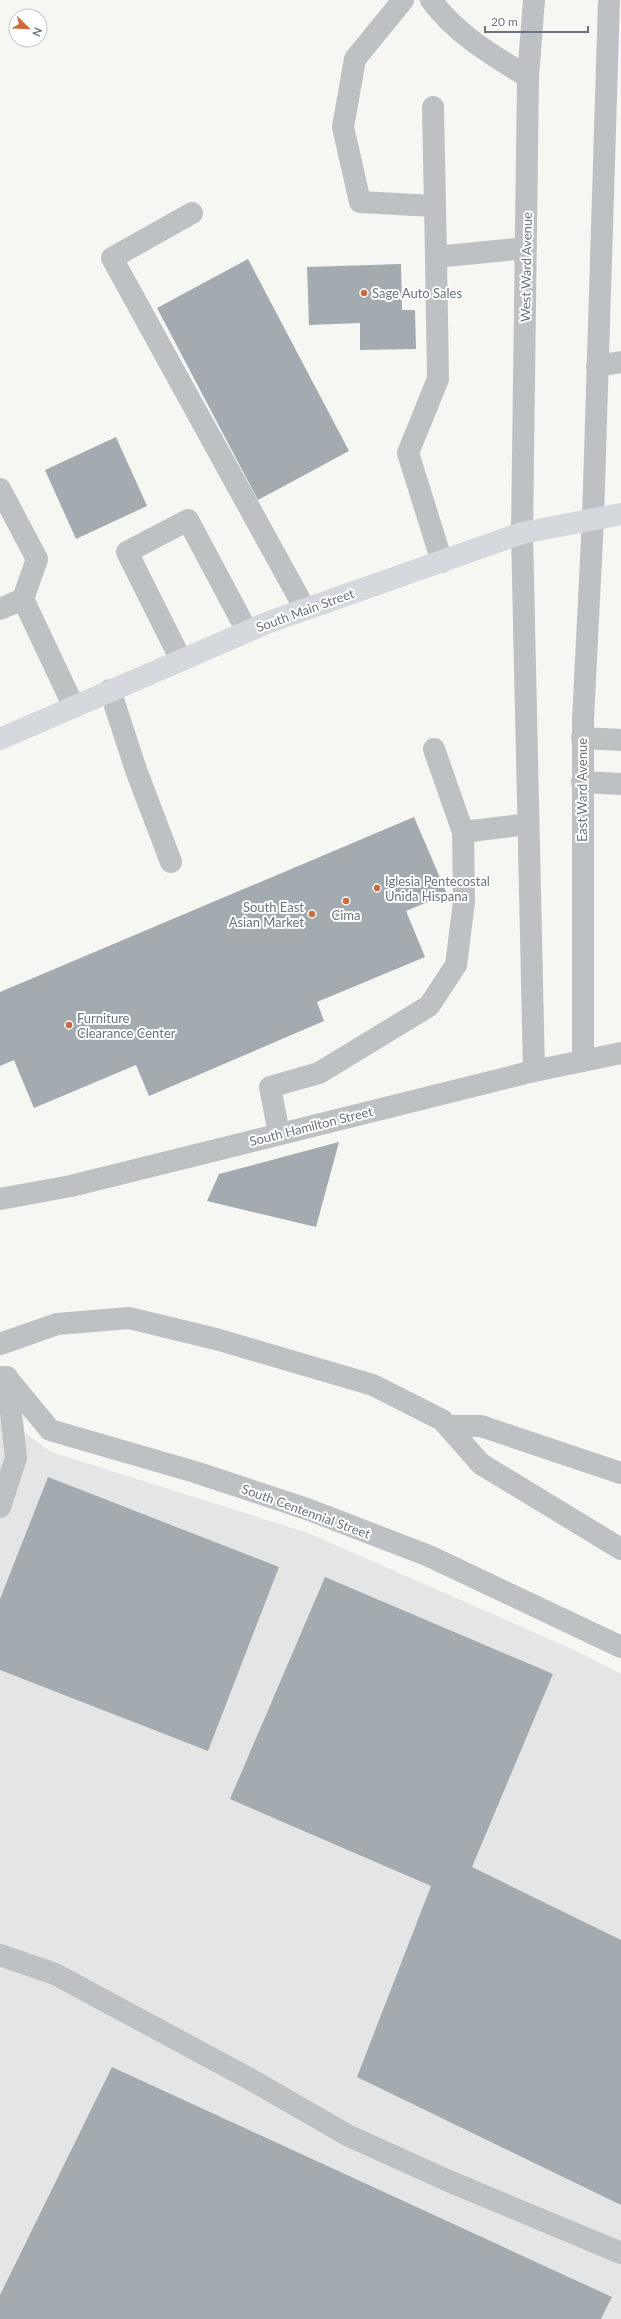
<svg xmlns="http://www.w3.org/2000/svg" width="621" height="2319" font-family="Lato,sans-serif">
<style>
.built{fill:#e4e5e4}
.building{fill:#a4abb0}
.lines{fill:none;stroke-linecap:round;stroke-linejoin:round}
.minor{stroke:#bec1c4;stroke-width:22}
.major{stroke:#d5d8dc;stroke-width:22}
.poi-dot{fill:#cc6c3e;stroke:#fff;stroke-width:1.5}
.labels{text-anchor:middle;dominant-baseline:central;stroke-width:4;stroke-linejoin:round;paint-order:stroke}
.street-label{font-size:13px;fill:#697480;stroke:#fff}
.poi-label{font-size:13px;fill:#697480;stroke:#fff;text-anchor:start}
</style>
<rect width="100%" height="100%" fill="#f6f6f3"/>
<path class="built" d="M0,1414l51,38 257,81 266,117 47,24v645h-621z"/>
<path class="building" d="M248,259l101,192 -91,49 -101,-192z
M401,264l1,46h13l1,39 -56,1v-27l-51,2 -2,-58z
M116,437l31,69 -71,33 -31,-69z
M414,817l33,77 -41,17 19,46 -108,45 7,19 -175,75 -13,-31 -102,43 -20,-48 -14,6v-74z
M339,1142l-23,85 -109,-26 12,-27z
M48,1477l231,90 -71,184 -208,-81v-71z
M325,1577l228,97 -81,193 149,73v265l-264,-128 74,-191 -201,-87z
M112,2067l500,230 -11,22h-601v-24z"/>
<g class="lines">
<path class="minor" d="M403,0l-48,59 -12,68 17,75 73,4
M431,0c25,34 61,55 97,77
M534,0l-6,77 -6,456 12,538
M433,107l3,150
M192,213l-80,45 193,351
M597,366l24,-4
M0,489l37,70 -14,40
M442,562l-34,-109 30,-74 -2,-122 90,-9
M0,609l23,-10 51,108
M181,660l-54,-108 61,-32 59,111
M110,690l26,80 35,92
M582,738l39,2
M434,749l29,83 65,-8
M582,782l39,2
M583,1061v-341l10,-201 16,-519
M279,1134l-9,-47 49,-14 110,-67 27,-41 8,-63 -1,-70
M0,1199l71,-13 463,-115 87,-18
M0,1344l57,-20 72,-6 87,21 157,46 69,35 39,44 140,85
M0,1377l8,2 42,51 145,42 112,37 122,47 192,91
M448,1426h33l140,47
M0,1507l16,-49 -9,-81
M0,1955l55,19 195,105 99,57 102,46 170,71"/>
<path class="major" d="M0,739l269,-117 253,-89 99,-19"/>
</g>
<g class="poi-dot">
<circle cx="364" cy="293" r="4"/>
<circle cx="377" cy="888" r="4"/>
<circle cx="346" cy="901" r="4"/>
<circle cx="312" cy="914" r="4"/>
<circle cx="69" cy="1025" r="4"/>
</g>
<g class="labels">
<g class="street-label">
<text transform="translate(526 267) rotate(-89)">West Ward Avenue</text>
<text transform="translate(305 610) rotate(-20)">South Main Street</text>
<text transform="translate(582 790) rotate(-90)">East Ward Avenue</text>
<text transform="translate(311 1126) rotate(-14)">South Hamilton Street</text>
<text transform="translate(306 1511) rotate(20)">South Centennial Street</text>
</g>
<g class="poi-label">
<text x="372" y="293">Sage Auto Sales</text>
<text x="385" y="881">Iglesia Pentecostal<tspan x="385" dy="15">Unida Hispana</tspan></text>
<text x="304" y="907" text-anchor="end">South East<tspan x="304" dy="15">Asian Market</tspan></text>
<text x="346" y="915" text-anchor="middle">Cima</text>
<text x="77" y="1018">Furniture<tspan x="77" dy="15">Clearance Center</tspan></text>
</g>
</g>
<g transform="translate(28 28) rotate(113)"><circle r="19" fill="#ffffff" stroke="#c3c7cc"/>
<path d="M0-3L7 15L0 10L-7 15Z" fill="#cc6c3e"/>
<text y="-6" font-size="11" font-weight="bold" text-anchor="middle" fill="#697480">N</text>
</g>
<path d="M485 26v6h103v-6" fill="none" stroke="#697480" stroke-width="2"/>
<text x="491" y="26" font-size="12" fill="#697480" stroke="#ffffff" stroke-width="3" paint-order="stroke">20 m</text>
</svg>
